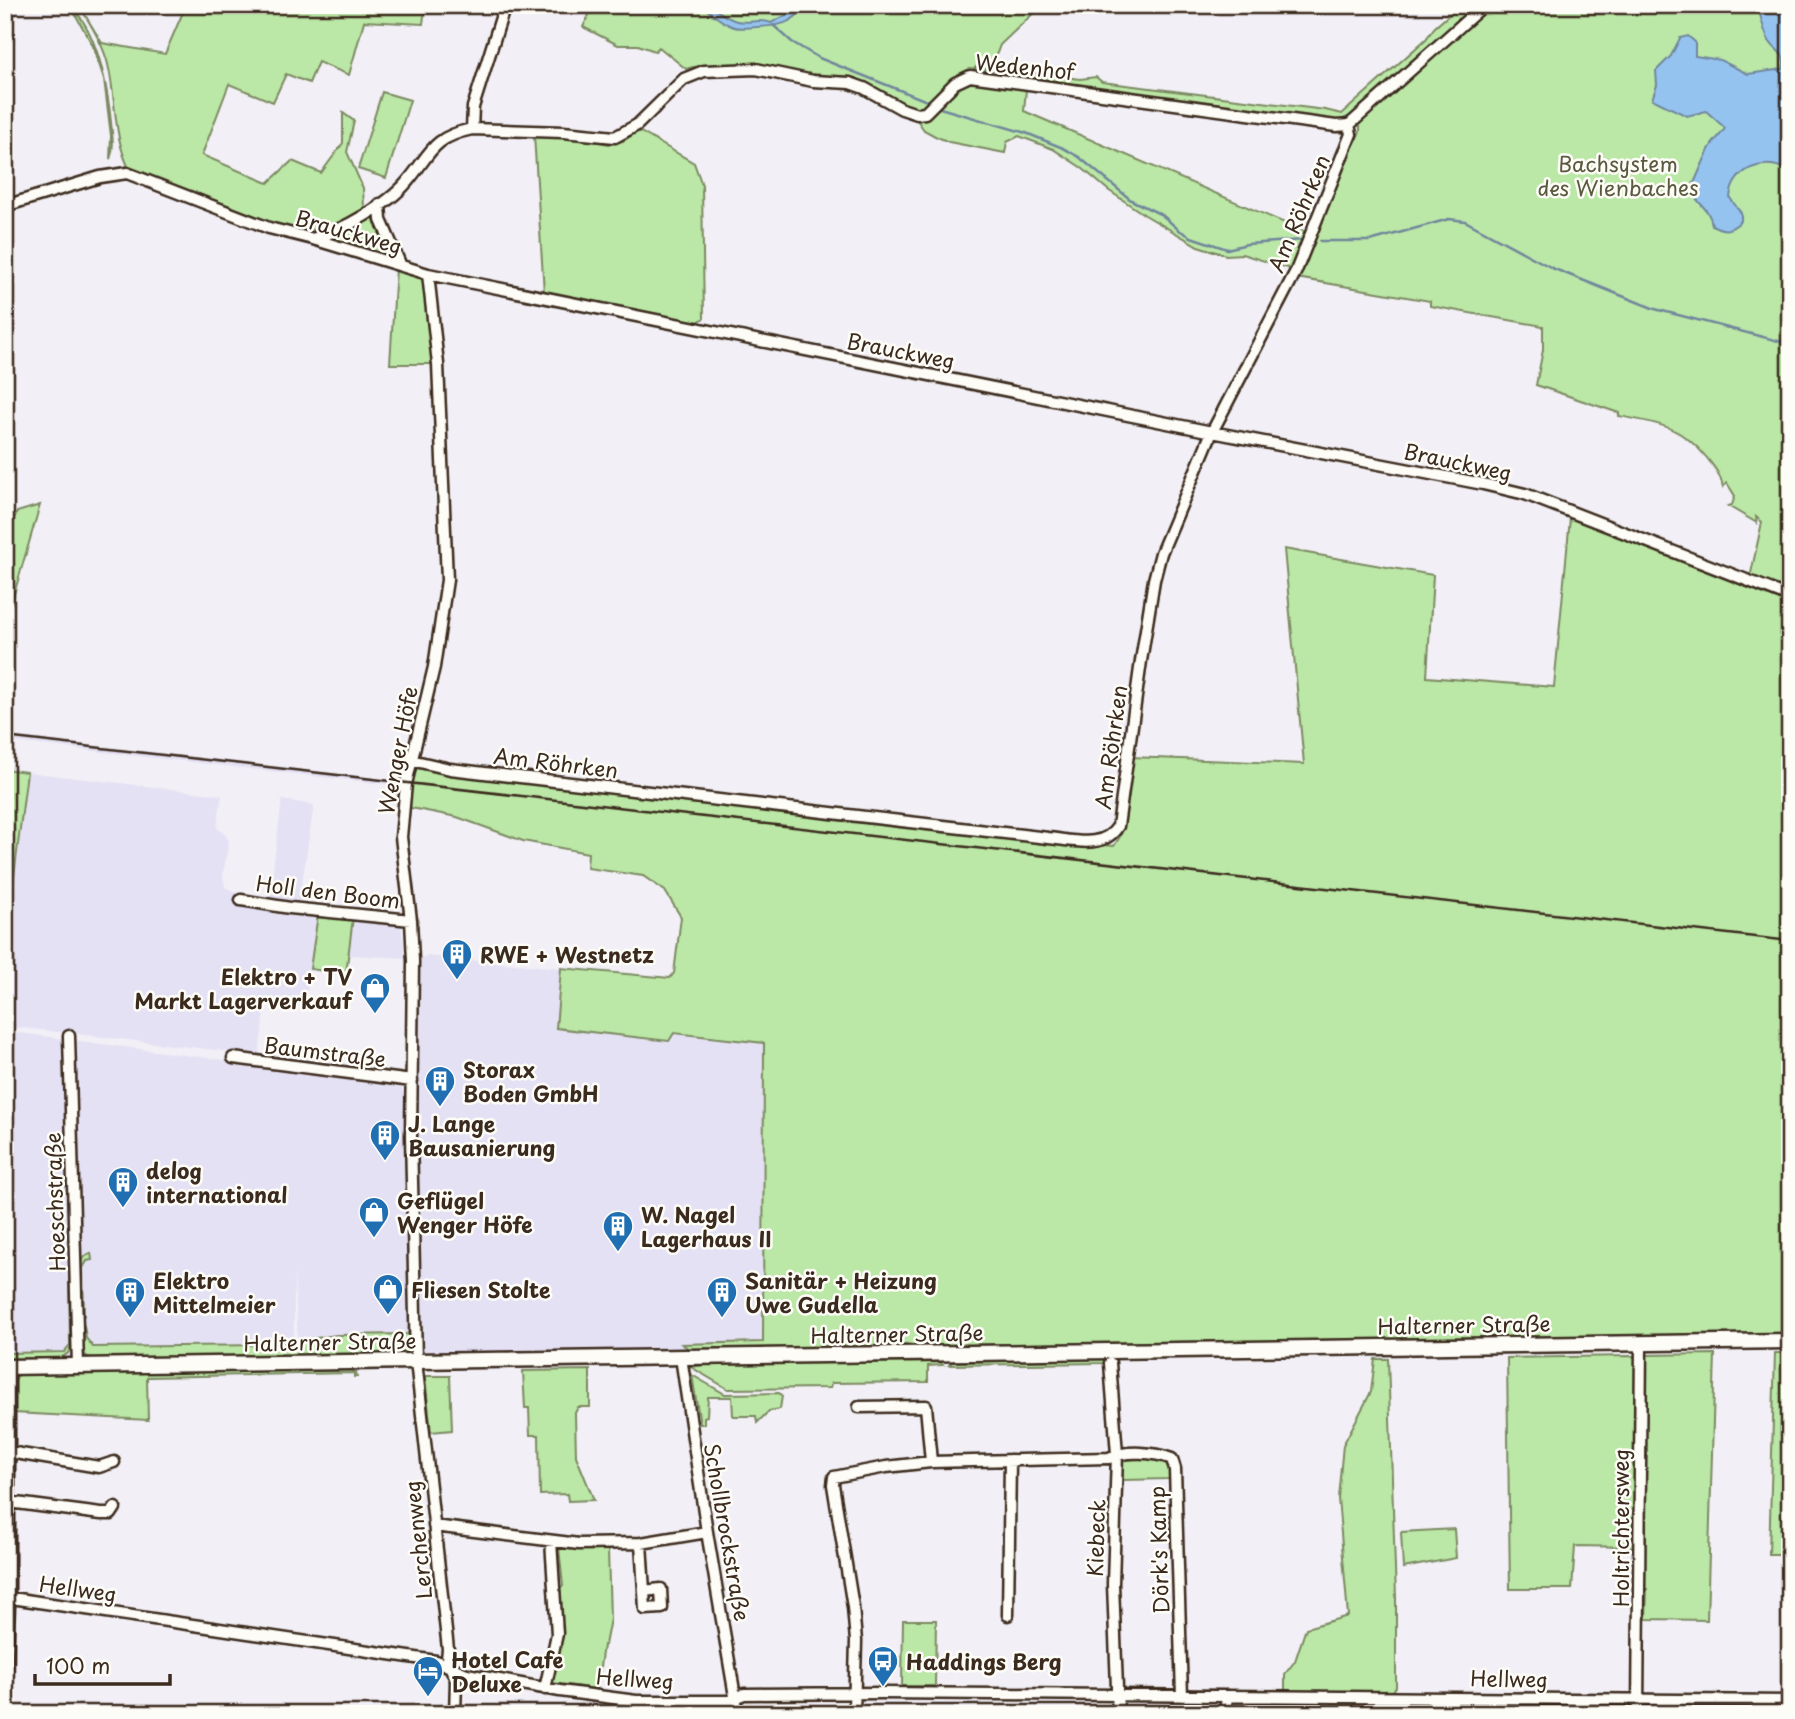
<svg xmlns="http://www.w3.org/2000/svg" width="1795" height="1719" font-family="'Playpen Sans',sans-serif">
<style>
.built{fill:#e5e1f4}
.green{fill:#bbe8a6;stroke:#7b8962;stroke-width:2}
.water{fill:#95c3f0;stroke:#71869c;stroke-width:2}
.lines{fill:none;stroke-linecap:round;stroke-linejoin:round}
.stream{stroke:#71869c;stroke-width:2.5}
.minor-casing{stroke:#3b2a1e;stroke-width:15}
.secondary-casing{stroke:#3b2a1e;stroke-width:19}
.minor{stroke:#fdfcf7;stroke-width:10}
.secondary{stroke:#fdfcf7;stroke-width:14}
.rail{stroke:#3b2a1e;stroke-width:2.5}
.labels{text-anchor:middle;dominant-baseline:central;stroke-width:5;stroke-linejoin:round;paint-order:stroke}
.street-label{font-size:21px;fill:#3b2a1e;stroke:#fdfcf7}
.park-label{font-size:21px;fill:#5b5a40;stroke:#fdfcf7}
.poi-label{font-size:21px;font-weight:bold;fill:#3b2a1e;stroke:#fdfcf7;text-anchor:start}
</style>
<rect width="100%" height="100%" fill="#f2f0f6"/>
<filter id="ink" filterUnits="userSpaceOnUse"><feTurbulence type="fractalNoise" baseFrequency=".0143" numOctaves="2"/><feDisplacementMap in="SourceGraphic" scale="14" xChannelSelector="R" yChannelSelector="G"/><feConvolveMatrix kernelMatrix="1 2 1 2 8 2 1 2 1" color-interpolation-filters="sRGB"/></filter>
<g filter="url(#ink)">
<path class="built" d="M5,735l397,46 -1,5 -396,-45z
M27,772l195,23 -5,33 7,5 5,8 -6,33 2,13 15,7 -1,6 79,14 -13,93 -39,-5 -7,53 -254,-29v-77z
M282,800l32,5 -15,98 -30,-4z
M353,917l48,6 4,35 -57,-3z
M426,956l135,12 -5,60 118,5 90,10 1,313 -466,7 -5,-90v71l-122,1 -20,11 1,9 -148,2v-336l255,34 141,23 6,7 6,-134z"/>
<path class="green" d="M70,5c28,27 37,79 41,117 1,13 4,25 -1,37l1,-23 -7,-57 -11,-33z
M79,5l23,38 63,11 21,-49h266v2l-4,2 -10,-4 -8,1 -6,10 -1,8 -59,-3 -15,54 -31,-13 -9,21 -23,-9 -13,28 -44,-18 -27,71 66,28 24,-22 29,12 22,-30v-30l11,8 -7,31 16,36 1,20 -33,19 -26,4 -36,-7 -139,-54c-16,-30 -14,-68 -21,-101 -4,-22 -18,-44 -30,-64z
M572,5h470l-42,40 -3,8 -13,19 28,3 2,-5 66,9 16,-2 6,5 223,28 17,4 84,-75 8,-11 26,-23h21l-127,113 -11,5 -363,-49 2,-3 -6,-4 -3,3 -2,9 55,10 -2,22 291,125 45,-105v-9l127,-117h303v588l-40,-15 12,-56 -6,-5 1,6 -29,-17 4,-1 3,-9 -8,-13 -4,4c-2,-12 -9,-20 -16,-29 -26,-32 -48,-35 -88,-42v-3l-83,-28 7,-35v-24l-113,-20v-5l-133,-23 -3,-8 -52,-16 -16,1 -28,-9 -53,-31 -37,-25 -26,-22 -29,-19 -34,-13 -12,6 -2,11 -56,-11 -14,-6 -11,-6 -15,-22 -41,-25 -29,-6h-23l-61,-13 -62,3 -7,2 -27,-22 -4,4 -17,-6h-20l-35,-18 6,-12z
M382,92l28,8 -24,78 -28,-9z
M639,131l55,32 8,22 2,133 -9,6 -151,-31 -10,-158 37,2 38,7 14,-3z
M376,207l19,53 -65,-19z
M396,268l28,10 10,86h-44z
M40,505l-35,120v-102l8,-2 4,-9z
M1570,518l220,86v729l-1101,16 -7,-5 81,-2 1,-299 -90,-10 -5,8 -113,-13 5,-60 109,10 4,-5 7,-56 -16,-26 -22,-15 -56,-8 1,-15 -65,-12 -66,-24 -51,-10 8,-42 634,75 66,6 7,-11 10,-78 173,7 -20,-215 149,26 -6,102 127,10z
M5,769l22,3 -22,177z
M318,914l35,3 -7,57 -36,-5z
M91,1253l1,7 -5,1 -4,7 1,47 -4,-2c-1,-18 -10,-52 11,-60z
M69,1270l3,75 -4,8 -7,5 -56,1v-6l59,-1 6,-7z
M84,1326l2,12 7,9 174,-2 70,-10 71,-1 1,-8 4,21 -7,5 -25,2 -290,4 -5,-2 -5,-9v-19z
M1775,1353h15v201h-21z
M1715,1354l-8,266 -61,-1 1,-30h-3l1,-234z
M1633,1356l4,4 -1,187 -61,-1 -3,43h-62l-3,-231z
M1104,1359v4l-155,2 3,-3z
M1375,1359h13l8,239v89l-4,5 -107,-1v-17l10,-13 11,-33 42,-12 -10,-118 5,-53 28,-53z
M940,1362l3,3 -15,1v16l-97,1 -1,5 -102,1 -37,-22 17,-3z
M351,1370l5,3 1,4h-3v-4l-207,4 1,43 -134,-7v-29l3,-8 5,-2z
M590,1370v37h-12l-3,6 1,43 18,44 -26,1 -1,-7 -27,1 -1,-60h-9l-1,-27h-4l-2,-37z
M692,1375l33,19 54,-1 3,3 -2,13 -11,2 -12,12 -1,-7h-23l-1,-19h-24l-1,19 -3,1v7h-4z
M425,1376h25l2,54 -21,2z
M1156,1457c11,4 14,8 15,20l-3,2 -44,1 -2,-3v-14l3,-3z
M1454,1529l2,29 -53,10 -2,-36z
M559,1548l49,2 2,69 -5,26h-2l-6,44 -45,-6 10,-46 -4,-1 1,-49 4,-1z
M903,1620h33l-1,66h-33z
M1332,1702h61l3,4v8h-56z
M1409,1702l220,2 4,10h-229v-8z"/>
<path class="water" d="M701,5c14,0 22,13 36,16 11,3 23,-3 34,2l24,-12 4,-6h6c-11,20 -28,21 -48,22 -7,0 -16,2 -23,0 -13,-4 -22,-14 -33,-22z
M1757,5h27v11l6,13v144c-22,-18 -58,-5 -60,25l11,15v8c-11,10 -16,11 -29,4 -2,-17 -16,-22 -21,-35 6,-13 11,-26 17,-38 3,-9 12,-15 17,-24l-19,-17 -19,5 -35,-17 5,-14 -1,-14 15,-15 9,-18 8,-2 7,6v14l25,4 28,14 35,-5c5,-16 -9,-18 -15,-30 -5,-10 -7,-23 -11,-34z"/>
<g class="lines">
<path class="stream" d="M773,25l19,17 27,16 113,45
M1013,77l327,44 10,-5 125,-111
M955,79l15,-8
M940,108l86,25 37,15 16,9 52,43 31,15 17,15 12,7 36,12 20,-5 56,-4
M1320,241h50l79,-22 16,2 87,47 103,41 135,35"/>
<g class="minor-casing">
<path id="minor" d="M472,129l1,-22 32,-102
M380,204l1,16 20,46
M5,206l95,-29 27,-4 142,55 44,11 115,35 784,158 271,52 42,10 265,103
M315,238c27,-7 74,-34 92,-56 24,-28 23,-44 65,-53l91,3 52,5 22,-12 47,-46 20,-8 52,-2 57,12 37,2 14,5 38,21 15,5 8,-1 30,-30 15,-7 366,50 13,-1 135,-120
M428,274l10,90 9,216 -13,87 -28,117 -5,53 10,83 2,41 -2,175 5,225 32,288 -1,10 9,21 -1,34
M411,760l39,9 598,69c24,2 56,12 70,-12l23,-165 13,-81 7,-27 51,-121 84,-161 55,-137 -2,-9
M241,900l49,8 121,12
M69,1036l9,330
M233,1058l179,23
M681,1357l26,175 31,182
M1110,1363l7,91 -4,130 5,130
M859,1407l67,-1 5,56
M9,1452l90,15 15,-5
M9,1502l92,12h10l4,-6
M434,1526l145,18 62,-1 66,-11
M641,1543l3,48
M661,1589l1,19 -17,1 -1,-18z
M5,1597l431,64 31,13 93,17 76,10h93l15,-7 138,-1 908,8
M1008,1615l2,-155
M545,1689l12,-55 -6,-93
M5,1702l4,-96v-239
M854,1714l2,-73 -3,-34 -20,-122 1,-8 52,-10 45,-5 178,-4c16,-8 46,-6 63,1l3,10 7,227
M1225,1714l2,-18
M1638,1714l3,-371"/>
</g>
<g class="secondary-casing">
<path id="secondary" d="M5,1367l1785,-26"/>
</g>
<use href="#minor" class="minor"/>
<use href="#secondary" class="secondary"/>
<path class="rail" d="M5,737l1785,204"/>
</g>
</g>
<defs>
<g id="building-pin" transform="scale(1.575)"><path d="M0 17L-7.5 6A9.5 9.5 0 1 1 7.5 6Z" fill="#1f6fb2" stroke="#fdfcf7"/><path d="M-4-6H4V6H1V3H-1V6H-4ZM-2.5-4.3h1.7v1.8h-1.7ZM.8-4.3h1.7v1.8H.8ZM-2.5-1h1.7V.8h-1.7ZM.8-1h1.7V.8H.8Z" fill="#fff"/></g>
<g id="shop-pin" transform="scale(1.575)"><path d="M0 17L-7.5 6A9.5 9.5 0 1 1 7.5 6Z" fill="#1f6fb2" stroke="#fdfcf7"/><path d="M-5-2.5h2.3a2.7 3.5 0 0 1 5.4 0H5L5.5 6h-11ZM-1.5-2.5h3a1.5 2.3 0 0 0-3 0Z" fill="#fff"/></g>
<g id="bus-pin" transform="scale(1.575)"><path d="M0 17L-7.5 6A9.5 9.5 0 1 1 7.5 6Z" fill="#1f6fb2" stroke="#fdfcf7"/><path d="M-5-6H5V4H4V6H2V4H-2V6H-4V4H-5ZM-3.5-4V0h7V-4ZM-3.5 1.2v1.5H-2V1.2ZM2 1.2v1.5H3.5V1.2Z" fill="#fff"/></g>
<g id="hotel-pin" transform="scale(1.575)"><path d="M0 17L-7.5 6A9.5 9.5 0 1 1 7.5 6Z" fill="#1f6fb2" stroke="#fdfcf7"/><path d="M-6-4.5h1.5V1H6V5H4.5V3h-9V5H-6ZM-4 0a1.8 1.8 0 1 1 3.6 0ZM.5 0V-2.5h3Q6-2.5 6 0Z" fill="#fff"/></g>
</defs>
<g fill-rule="evenodd">
<use href="#building-pin" x="457" y="954"/>
<use href="#shop-pin" x="375" y="988"/>
<use href="#building-pin" x="440" y="1081"/>
<use href="#building-pin" x="385" y="1135"/>
<use href="#building-pin" x="123" y="1182"/>
<use href="#shop-pin" x="374" y="1212"/>
<use href="#building-pin" x="618" y="1226"/>
<use href="#shop-pin" x="388" y="1289"/>
<use href="#building-pin" x="130" y="1292"/>
<use href="#building-pin" x="722" y="1292"/>
<use href="#bus-pin" x="883" y="1661"/>
<use href="#hotel-pin" x="428" y="1671"/>
</g>
<g class="labels">
<g class="street-label">
<text transform="translate(1025 66) rotate(6)">Wedenhof</text>
<text transform="translate(1298 213) rotate(-67)">Am Röhrken</text>
<text transform="translate(349 231) rotate(16)">Brauckweg</text>
<text transform="translate(901 350) rotate(11)">Brauckweg</text>
<text transform="translate(1458 461) rotate(12)">Brauckweg</text>
<text transform="translate(1110 747) rotate(-82)">Am Röhrken</text>
<text transform="translate(397 750) rotate(-79)">Wenger Höfe</text>
<text transform="translate(556 762) rotate(7)">Am Röhrken</text>
<text transform="translate(328 891) rotate(7)">Holl den Boom</text>
<text transform="translate(325 1051) rotate(7)">Baumstraße</text>
<text transform="translate(54 1202) rotate(-92)">Hoeschstraße</text>
<text transform="translate(1464 1324) rotate(-1)">Halterner Straße</text>
<text transform="translate(897 1333) rotate(-1)">Halterner Straße</text>
<text transform="translate(330 1341) rotate(-1)">Halterner Straße</text>
<text transform="translate(1620 1528) rotate(-90)">Holtrichtersweg</text>
<text transform="translate(728 1532) rotate(80)">Schollbrockstraße</text>
<text transform="translate(1095 1538) rotate(-88)">Kiebeck</text>
<text transform="translate(417 1540) rotate(-96)">Lerchenweg</text>
<text transform="translate(1158 1550) rotate(-92)">Dörk's Kamp</text>
<text transform="translate(78 1588) rotate(8)">Hellweg</text>
<text transform="translate(635 1678) rotate(4)">Hellweg</text>
<text transform="translate(1509 1678) rotate(1)">Hellweg</text>
</g>
<g class="park-label">
<text x="1618" y="163">Bachsystem<tspan x="1618" dy="24">des Wienbaches</tspan></text>
</g>
<g class="poi-label">
<text x="480" y="954">RWE + Westnetz</text>
<text x="352" y="976" text-anchor="end">Elektro + TV<tspan x="352" dy="24">Markt Lagerverkauf</tspan></text>
<text x="463" y="1069">Storax<tspan x="463" dy="24">Boden GmbH</tspan></text>
<text x="408" y="1123">J. Lange<tspan x="408" dy="24">Bausanierung</tspan></text>
<text x="146" y="1170">delog<tspan x="146" dy="24">international</tspan></text>
<text x="397" y="1200">Geflügel<tspan x="397" dy="24">Wenger Höfe</tspan></text>
<text x="641" y="1214">W. Nagel<tspan x="641" dy="24">Lagerhaus II</tspan></text>
<text x="153" y="1280">Elektro<tspan x="153" dy="24">Mittelmeier</tspan></text>
<text x="745" y="1280">Sanitär + Heizung<tspan x="745" dy="24">Uwe Gudella</tspan></text>
<text x="411" y="1289">Fliesen Stolte</text>
<text x="451" y="1659">Hotel Cafe<tspan x="451" dy="24">Deluxe</tspan></text>
<text x="906" y="1661">Haddings Berg</text>
</g>
</g>
<rect width="1795" height="1719" fill="none" stroke="#fdfcf7" stroke-width="28"/>
<rect x="14" y="14" width="1767" height="1691" fill="none" stroke="#3b2a1e" stroke-width="2.5" filter="url(#ink)"/>
<path d="M35 1674v10h135v-10" fill="none" stroke="#3b2a1e" stroke-width="3.5"/>
<text x="46" y="1674" font-size="21" fill="#3b2a1e" stroke="#fdfcf7" stroke-width="5" paint-order="stroke">100 m</text>
</svg>
